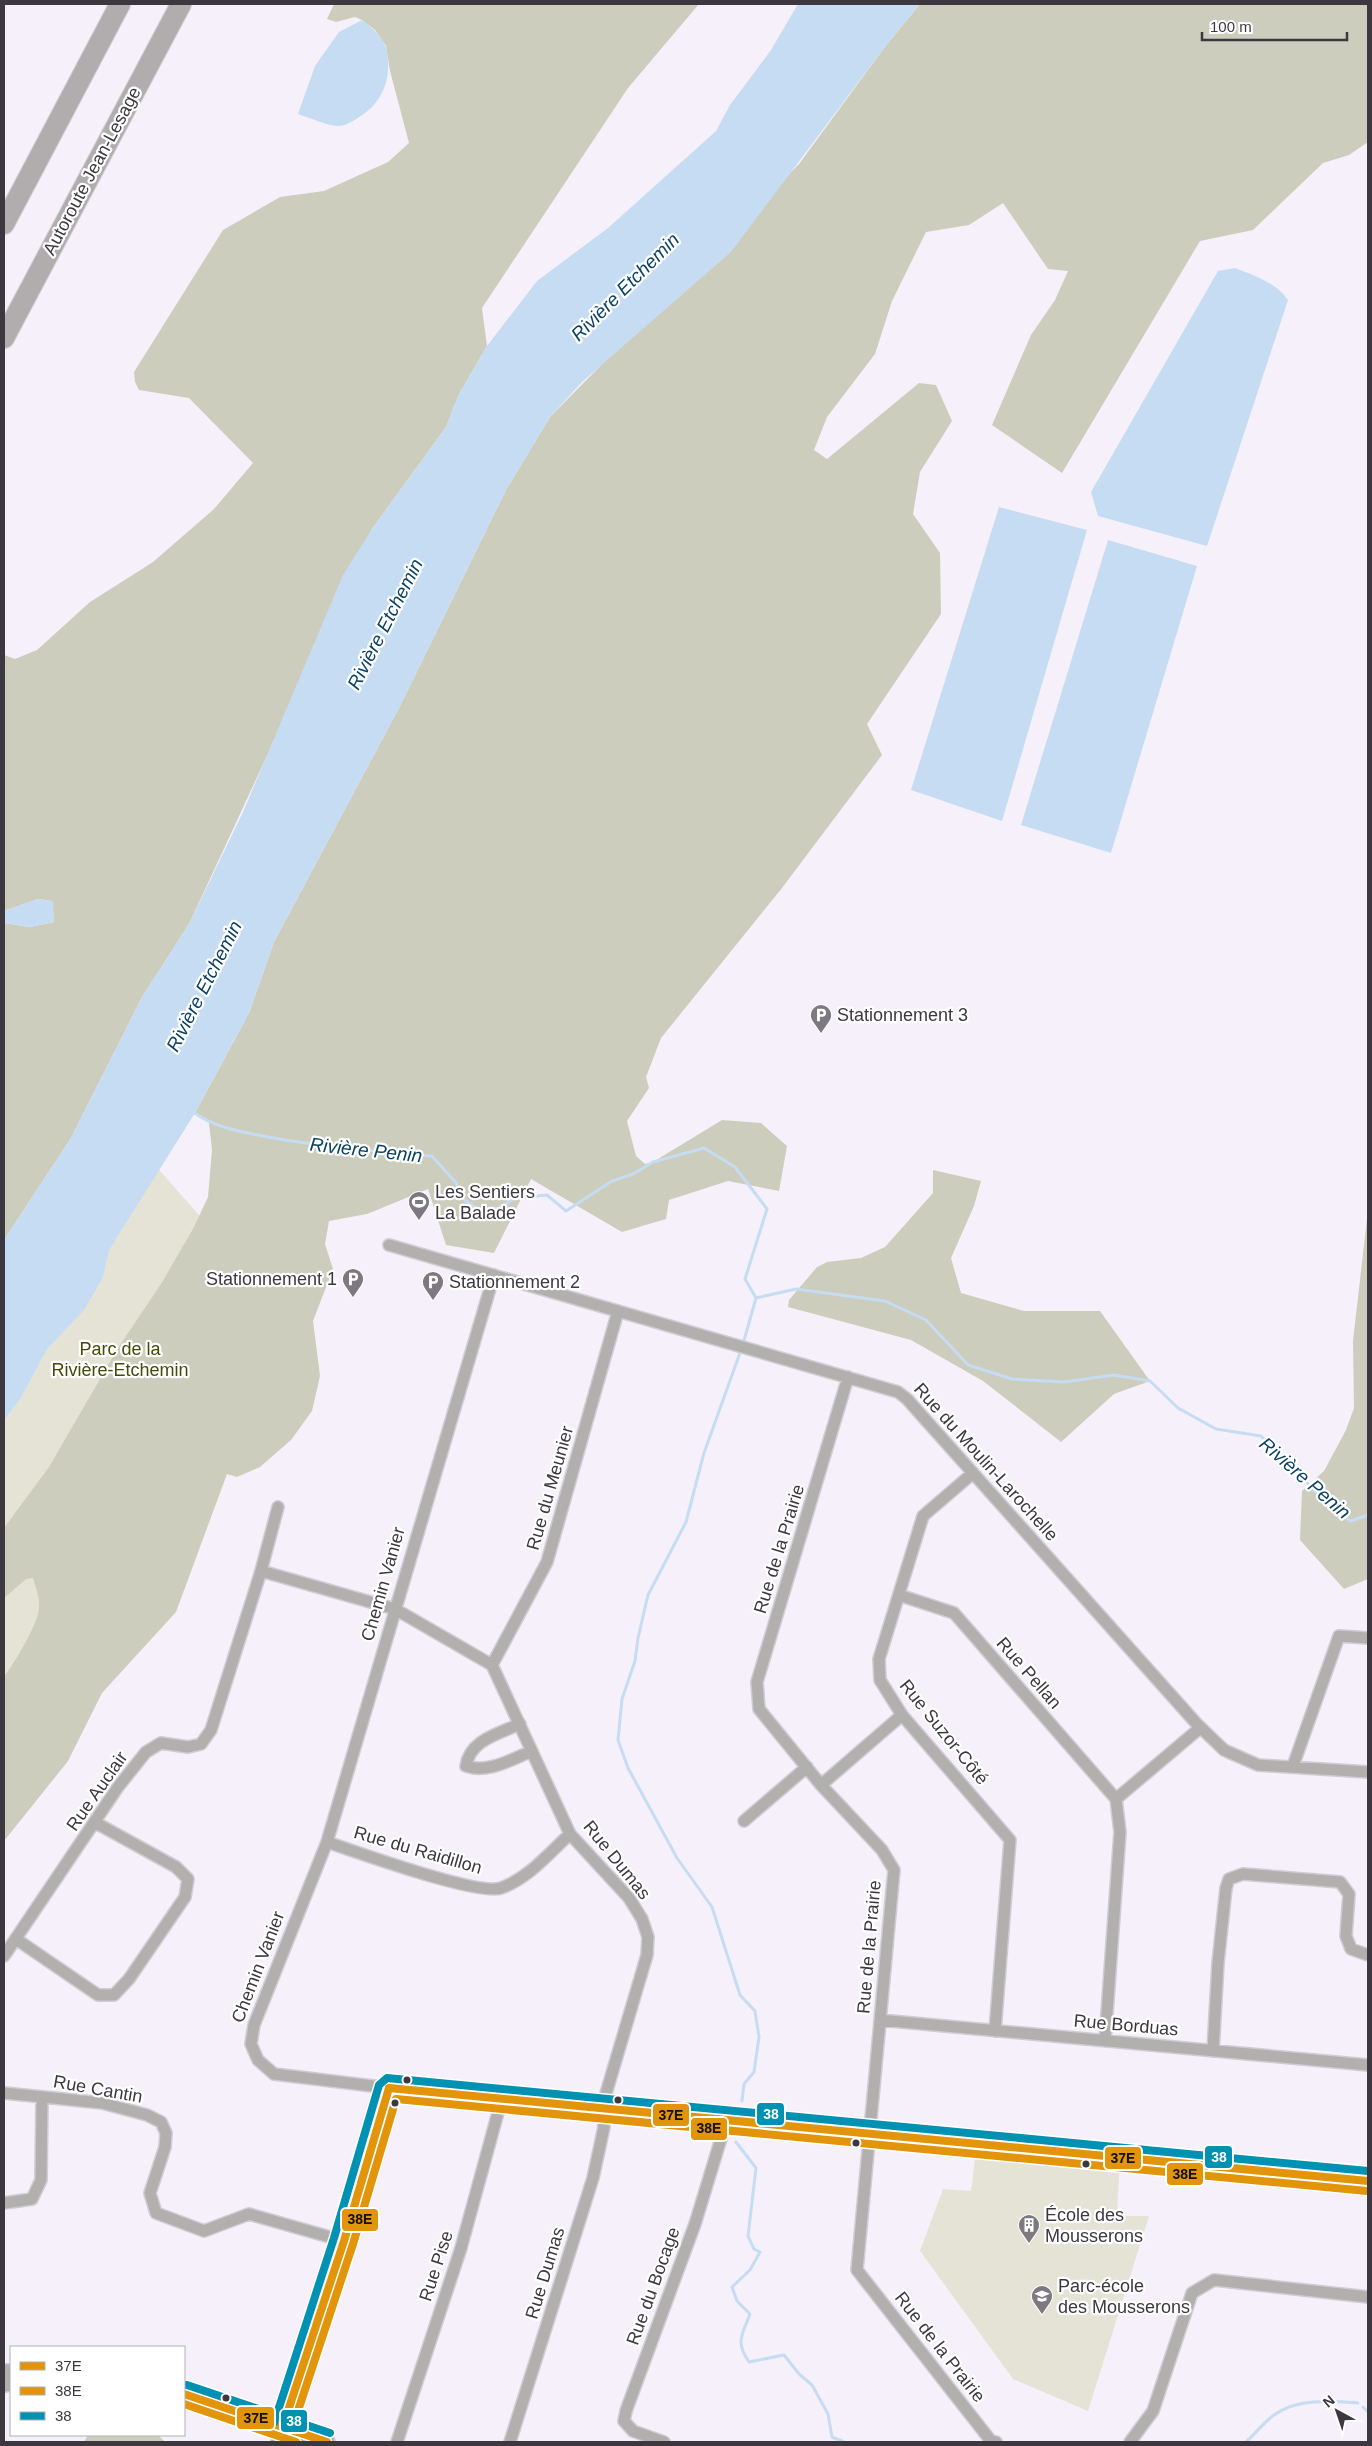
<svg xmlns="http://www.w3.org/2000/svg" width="1372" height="2446" font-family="Arial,sans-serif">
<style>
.green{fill:#e4e3d6}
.forest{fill:#cdcdbd}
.water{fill:#c6dcf2}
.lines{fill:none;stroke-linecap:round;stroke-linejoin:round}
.stream{stroke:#c6dcf2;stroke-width:3}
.minor-casing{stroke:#d1ccd4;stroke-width:14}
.tertiary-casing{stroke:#d1ccd4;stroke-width:16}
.secondary-casing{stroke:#d1ccd4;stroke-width:18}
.motorway-casing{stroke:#d1ccd4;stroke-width:22}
.minor{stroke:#b2b0af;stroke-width:11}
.tertiary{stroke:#b2b0af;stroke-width:14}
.secondary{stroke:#b2afaf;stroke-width:15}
.motorway{stroke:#b1adae;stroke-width:20}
.bus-1-casing{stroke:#fff;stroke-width:11}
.bus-2-casing{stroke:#fff;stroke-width:11}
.bus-3-casing{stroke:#fff;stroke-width:11}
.bus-1{stroke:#e2940a;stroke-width:8}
.bus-2{stroke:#e2940a;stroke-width:8}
.bus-3{stroke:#0091b3;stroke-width:8}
.bus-dot{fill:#3d3840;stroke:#fff;stroke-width:2}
.labels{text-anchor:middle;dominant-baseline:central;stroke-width:4.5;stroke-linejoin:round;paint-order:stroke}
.street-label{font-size:18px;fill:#3d3840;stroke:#fff}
.poi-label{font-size:18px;fill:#3d3840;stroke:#fff;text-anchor:start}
.park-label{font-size:18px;fill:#464907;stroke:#fff}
.water-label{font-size:19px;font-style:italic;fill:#0a4165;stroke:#fff}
.line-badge{stroke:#fff;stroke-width:2}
.badge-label{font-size:14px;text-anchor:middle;font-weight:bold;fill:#fff}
.pale-badge-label{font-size:14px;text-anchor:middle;font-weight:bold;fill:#111}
</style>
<rect width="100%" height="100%" fill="#f6f0fa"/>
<path class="green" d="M129,1136l85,96 -210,466v-373z
M977,2143l143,14 -3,59h32l-61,195 -75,-32 -93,-128 23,-62 28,2z"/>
<path class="forest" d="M334,4h365l-71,84 -146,220 5,38 -28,48 -13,33 -74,102 -183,395 -47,73 -71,141 -67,102v-317l26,4 24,-5 -2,-21 -14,-2 -34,12v-256l11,4 22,-9 53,-48 63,-40 61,-53 39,-46 -64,-65 -50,-8 -4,-8 -1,-10 89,-142 57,-33 44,-6 64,-29 21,-19 -19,-72 -4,-25 -11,-16 -13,-10 -7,-3 -19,5 -9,-3z
M920,4h448v138l-19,13 -26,8 -70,67 -53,11 -138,232 -70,-48 39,-90 24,-35 13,-29 -20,-2 -45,-66 -34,22 -43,7 -34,69 -17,53 -48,63 -13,33 13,9 92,-76 17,2 16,36 -32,51 -7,42 27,39 1,61 -74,110 15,31 -100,133 -121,150 -15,39 3,11 -22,33 9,35 9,8 8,-2 69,-42 39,3 26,23 -8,45 -51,-10 -59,19 -3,19 -44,13 -91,-53 -37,74 -48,-8 -18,-56 -61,25 -38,7 -4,23 8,25 -20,52 7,55 -8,35 -21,29 -31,27 -23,10 -10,-3 -51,138 -74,81 -34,68 -64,80v-164c10,-14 34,-52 35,-69 1,-10 -3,-19 -6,-30l-7,1 -22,19v-70l45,-61 69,-119 43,-64 32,-55 15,-32 4,-47 -3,-27 -14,-10 54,-100 25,-71 126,-236 106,-216 44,-73 249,-253 85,-116z
M933,1170l48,11 -7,25 -23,52 10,35 63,18h76l50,70 -36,13 -53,48 -78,-61 -72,-41 -123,-33 1,-7 28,-33 10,-5 34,-4 24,-11 48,-54z
M1368,1210v369l-24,10 -44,-49 2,-49 22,-20 22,-41 8,-22 -1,-67z
M88,2435h70l7,7h-81z"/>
<path class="water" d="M798,4h122l-36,44 -153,204 -149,130 -32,35 -44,73 -106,216 -126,236 -25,71 -54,100 -86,137 -6,27 -19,33 -37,39 -27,50 -16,21v-180l67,-102 71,-141 47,-73 54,-112 100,-237 29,-46 74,-102 13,-33 28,-48 50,-65 71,-53 108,-97 14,-26 41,-55z
M362,20c9,7 21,17 24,28 7,28 -3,55 -27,69 -5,4 -14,9 -21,9 -10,0 -30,-9 -40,-12l17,-48 24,-34z
M1235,268c18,7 42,15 53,32l-81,246 -109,-30 -7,-24 127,-221z
M999,507l88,23 -85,291 -91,-31z
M1108,540l89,26 -86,287 -90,-28z
M38,899l15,2 1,21 -24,5 -26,-4v-12z"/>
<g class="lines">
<path class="stream" d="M191,1114l4,-1c20,15 48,19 73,24 54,10 109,14 164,19l25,28 5,14 17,12 20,-2 16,-10 32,-3 19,16 46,-30 21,-7 20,-12 51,-14 31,19 32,42 -22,70 11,19 40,-9 89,12 41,19 42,45 44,14 52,3 50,-7 36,6 28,27 38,21 45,7 62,63 27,22 18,-6
M743,1344l13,-46
M741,1350l-37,103 -18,69 -38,73 -10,43 -3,23 -13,38 -4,41 10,28 49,90 35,49 28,88 15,16 4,26 -5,35 -10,12 -2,17
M736,2142l20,26 -8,68 6,13 6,3 -10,18 -18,17 5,14 13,13c-8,21 -15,28 -1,48l35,-7 15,19 13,11 16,29 4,23 12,5
M1363,2407l5,5
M1246,2442c9,-8 18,-20 28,-27 23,-17 57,-14 84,-12"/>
<g class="minor-casing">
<path id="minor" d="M389,1245l509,147 9,7 289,324 28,27 34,15 110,7
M848,1377l-91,305 2,27 62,76 61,65 12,20 -37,400 134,171 5,1
M973,1473l-50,43 -44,143 1,21 22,35 108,125 -15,191
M261,1571l134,38 97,56 78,169 59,64 13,21 6,18 -1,18 -45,152 2,20 -11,51 -83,264
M899,1595l55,18 162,186 4,33 -15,209
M492,1665l55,-103 71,-251
M520,1724c-22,10 -50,16 -54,42 22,8 46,-7 66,-15
M1293,1766l46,-130 29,2
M821,1785l81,-70
M1116,1799l84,-71
M744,1821l63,-54
M327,1842c29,10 152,54 174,46 28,-10 48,-35 69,-54
M16,1939l82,56h16l15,-16 56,-82 3,-18 -12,-12 -80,-44
M4,1956l114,-169 28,-35 15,-9 27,4 13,-3 10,-14 50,-159 17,-64
M880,2020l488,45
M1213,2051l5,-88 8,-75 3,-9 14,-5 97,8 9,12 -3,42 5,13 17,6
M389,2088l-115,-14 -16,-14 -7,-16 3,-19 73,-183 167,-567
M4,2093l98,10 45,12 14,7 5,11 -1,14 -15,46 6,20 48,18 45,-17 95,27
M4,2203l28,-4 9,-19 1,-83
M397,2442l64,-194 41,-150
M664,2442l-31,-11 -9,-10 2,-10 69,-187 32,-105
M1130,2442l23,-31 39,-118 22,-13 154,17"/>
</g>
<g class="tertiary-casing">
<path id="tertiary" d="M278,2442l66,-201 45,-153 979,93"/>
</g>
<g class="secondary-casing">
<path id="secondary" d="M4,2372h7
M4,2384l7,-1
M184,2394l143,48"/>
</g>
<g class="motorway-casing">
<path id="motorway" d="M4,224l116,-220
M4,338l177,-334"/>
</g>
<use href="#minor" class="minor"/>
<use href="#tertiary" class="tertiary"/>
<use href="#secondary" class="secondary"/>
<use href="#motorway" class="motorway"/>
<g class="bus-1-casing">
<path id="bus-1" d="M389,2088l979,93
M184,2394l143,48
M283,2426l61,-185 45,-153"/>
</g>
<g class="bus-2-casing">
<path id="bus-2" d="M184,2404l112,38
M292,2429l61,-185 43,-145 971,92"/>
</g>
<g class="bus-3-casing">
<path id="bus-3" d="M187,2385l143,48
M274,2423l60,-185 45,-153 8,-7 981,93"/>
</g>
<use href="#bus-1" class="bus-1"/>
<use href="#bus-2" class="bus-2"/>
<use href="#bus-3" class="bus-3"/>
</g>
<defs>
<g id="parking-pin" transform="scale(1.125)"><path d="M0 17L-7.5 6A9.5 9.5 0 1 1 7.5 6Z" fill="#7e7881" stroke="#fff"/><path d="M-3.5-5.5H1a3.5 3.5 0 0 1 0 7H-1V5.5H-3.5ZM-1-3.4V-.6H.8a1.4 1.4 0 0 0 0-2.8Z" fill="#fff"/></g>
<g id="stadium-pin" transform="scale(1.125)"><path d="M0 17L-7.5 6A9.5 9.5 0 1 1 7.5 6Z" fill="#7e7881" stroke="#fff"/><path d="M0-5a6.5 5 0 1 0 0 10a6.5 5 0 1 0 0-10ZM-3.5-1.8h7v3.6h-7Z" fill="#fff"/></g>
<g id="building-pin" transform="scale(1.125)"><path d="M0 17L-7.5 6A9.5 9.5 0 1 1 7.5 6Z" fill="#7e7881" stroke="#fff"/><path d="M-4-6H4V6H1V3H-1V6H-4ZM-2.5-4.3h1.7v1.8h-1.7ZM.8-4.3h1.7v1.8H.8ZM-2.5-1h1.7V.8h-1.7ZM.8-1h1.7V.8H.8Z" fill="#fff"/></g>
<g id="school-pin" transform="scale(1.125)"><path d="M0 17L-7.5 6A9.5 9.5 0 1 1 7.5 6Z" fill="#7e7881" stroke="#fff"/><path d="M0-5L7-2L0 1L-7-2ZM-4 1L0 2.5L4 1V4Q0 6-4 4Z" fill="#fff"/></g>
</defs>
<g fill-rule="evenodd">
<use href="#parking-pin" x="821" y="1015"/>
<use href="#stadium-pin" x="419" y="1202"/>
<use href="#parking-pin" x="353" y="1279"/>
<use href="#parking-pin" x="433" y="1282"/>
<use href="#building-pin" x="1029" y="2225"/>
<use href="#school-pin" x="1042" y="2296"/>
</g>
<g class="bus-dot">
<circle cx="407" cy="2080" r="4.5"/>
<circle cx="618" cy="2100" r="4.5"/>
<circle cx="395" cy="2103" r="4.5"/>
<circle cx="856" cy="2143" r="4.5"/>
<circle cx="1086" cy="2164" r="4.5"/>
<circle cx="226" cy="2398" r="4.5"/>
</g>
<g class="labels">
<g class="street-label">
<text transform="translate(92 171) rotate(-62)">Autoroute Jean-Lesage</text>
<text transform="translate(986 1462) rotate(48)">Rue du Moulin-Larochelle</text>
<text transform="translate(550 1488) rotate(-74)">Rue du Meunier</text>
<text transform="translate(779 1549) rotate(-73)">Rue de la Prairie</text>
<text transform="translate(383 1584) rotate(-74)">Chemin Vanier</text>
<text transform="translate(1029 1673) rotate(49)">Rue Pellan</text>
<text transform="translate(944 1732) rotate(51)">Rue Suzor-Côté</text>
<text transform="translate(97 1791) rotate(-55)">Rue Auclair</text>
<text transform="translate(418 1850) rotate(16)">Rue du Raidillon</text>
<text transform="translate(617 1860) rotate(51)">Rue Dumas</text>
<text transform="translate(869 1947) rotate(-85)">Rue de la Prairie</text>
<text transform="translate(258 1967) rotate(-69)">Chemin Vanier</text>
<text transform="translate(1126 2025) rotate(5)">Rue Borduas</text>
<text transform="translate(98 2089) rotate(10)">Rue Cantin</text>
<text transform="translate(436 2266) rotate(-72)">Rue Pise</text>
<text transform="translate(545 2273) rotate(-73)">Rue Dumas</text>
<text transform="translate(653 2286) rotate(-70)">Rue du Bocage</text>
<text transform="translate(940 2347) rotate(52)">Rue de la Prairie</text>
</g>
<g class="poi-label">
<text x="837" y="1015">Stationnement 3</text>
<text x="435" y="1192">Les Sentiers<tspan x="435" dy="21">La Balade</tspan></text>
<text x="337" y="1279" text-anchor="end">Stationnement 1</text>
<text x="449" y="1282">Stationnement 2</text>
<text x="1045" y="2215">École des<tspan x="1045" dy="21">Mousserons</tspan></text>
<text x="1058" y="2286">Parc-école<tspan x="1058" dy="21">des Mousserons</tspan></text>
</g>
<g class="park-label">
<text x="120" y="1349">Parc de la<tspan x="120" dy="21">Rivière-Etchemin</tspan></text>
</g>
<g class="water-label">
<text transform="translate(625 287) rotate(-45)">Rivière Etchemin</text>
<text transform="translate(385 624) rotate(-63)">Rivière Etchemin</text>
<text transform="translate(204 986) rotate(-63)">Rivière Etchemin</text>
<text transform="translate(366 1150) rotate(6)">Rivière Penin</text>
<text transform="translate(1305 1478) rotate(41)">Rivière Penin</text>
</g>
</g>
<g class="line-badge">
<rect x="756" y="2102" width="29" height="24" rx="5" fill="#0091b3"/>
<rect x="652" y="2103" width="38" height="24" rx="5" fill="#e2940a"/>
<rect x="690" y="2117" width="38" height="24" rx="5" fill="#e2940a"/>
<rect x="1204" y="2145" width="29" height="24" rx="5" fill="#0091b3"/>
<rect x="1104" y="2146" width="38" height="24" rx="5" fill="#e2940a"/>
<rect x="1166" y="2162" width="38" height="24" rx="5" fill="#e2940a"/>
<rect x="341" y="2208" width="38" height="24" rx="5" fill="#e2940a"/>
<rect x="236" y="2406" width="39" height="24" rx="5" fill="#e2940a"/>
<rect x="280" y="2409" width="28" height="24" rx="5" fill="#0091b3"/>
</g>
<g class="badge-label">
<text x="771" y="2119">38</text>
<text x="1219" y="2162">38</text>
<text x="294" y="2426">38</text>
</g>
<g class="pale-badge-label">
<text x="671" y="2120">37E</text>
<text x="709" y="2133">38E</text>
<text x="1123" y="2163">37E</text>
<text x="1185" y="2179">38E</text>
<text x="360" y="2224">38E</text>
<text x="256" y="2423">37E</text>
</g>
<rect width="1372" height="2446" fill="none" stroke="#3d3840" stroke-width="10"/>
<rect x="10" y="2346" width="175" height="90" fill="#ffffff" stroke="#b1afb3"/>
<rect x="20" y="2362" width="25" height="8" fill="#e2940a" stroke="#b1afb3"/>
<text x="55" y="2371" font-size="15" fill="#3d3840">37E</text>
<rect x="20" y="2387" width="25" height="8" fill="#e2940a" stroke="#b1afb3"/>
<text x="55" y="2396" font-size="15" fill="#3d3840">38E</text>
<rect x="20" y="2412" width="25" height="8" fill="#0091b3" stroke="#b1afb3"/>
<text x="55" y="2421" font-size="15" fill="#3d3840">38</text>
<g transform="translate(1337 2411) rotate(320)" stroke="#ffffff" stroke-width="4" paint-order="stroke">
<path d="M0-4L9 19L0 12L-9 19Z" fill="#3d3840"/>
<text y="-8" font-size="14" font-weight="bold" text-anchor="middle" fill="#3d3840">N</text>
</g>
<path d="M1202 32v8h145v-8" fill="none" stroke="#3d3840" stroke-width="2.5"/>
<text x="1210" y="32" font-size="15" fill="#3d3840" stroke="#ffffff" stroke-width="4" paint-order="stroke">100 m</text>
</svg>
